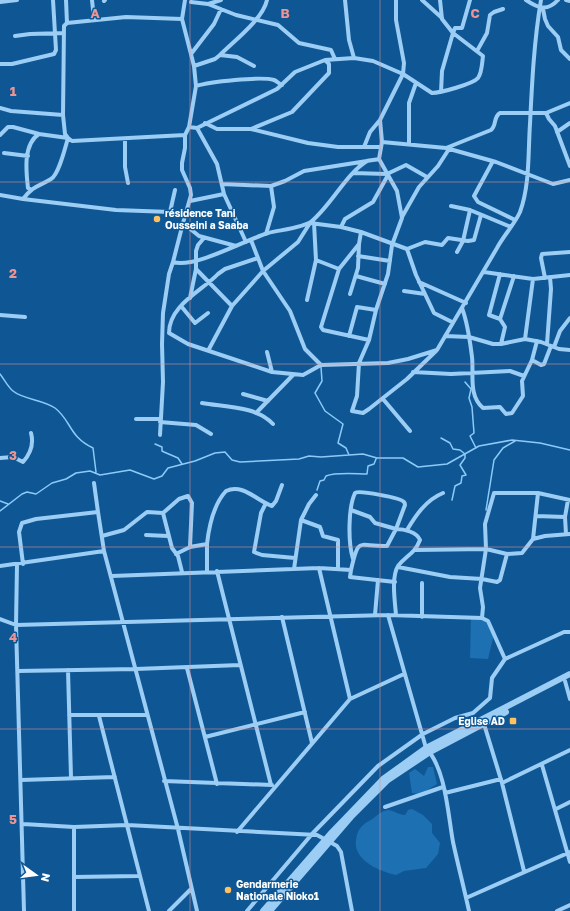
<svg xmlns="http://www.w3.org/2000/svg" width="570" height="911" font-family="'Golos Text',sans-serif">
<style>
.green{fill:#1d70b1}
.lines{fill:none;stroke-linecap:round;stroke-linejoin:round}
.stream{stroke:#8dcaf8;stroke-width:1.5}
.minor{stroke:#9ccdf4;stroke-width:4}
.tertiary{stroke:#9ccdf4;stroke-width:6}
.grid{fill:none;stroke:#ea9494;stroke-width:1;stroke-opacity:0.55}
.poi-dot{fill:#ffc05f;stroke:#0f5794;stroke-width:1.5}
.labels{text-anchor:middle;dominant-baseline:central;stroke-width:3;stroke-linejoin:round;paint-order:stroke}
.poi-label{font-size:10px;font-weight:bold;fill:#fff;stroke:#0f5794;text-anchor:start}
.grid-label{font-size:13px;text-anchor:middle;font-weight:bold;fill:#ea9494;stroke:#0f5794;stroke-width:3;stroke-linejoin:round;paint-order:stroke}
</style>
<rect width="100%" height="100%" fill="#0f5794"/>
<path class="green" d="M471,617l17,4 6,13 -6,25 -18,-1z
M428,767h5l4,17 -16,10 -9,-1 -3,-20 6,-4 9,7z
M412,809l11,6 9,9v9l8,10 -2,11 -12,14 -22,3 -8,4c-17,-4 -43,-15 -40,-35 1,-9 5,-15 13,-19 6,-3 11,-10 19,-11 4,0 12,5 17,5l3,-5z"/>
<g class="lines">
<path class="stream" d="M321,367l1,14 -7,12 10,18 18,13 -5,19 8,5 3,7
M0,374c4,5 8,13 13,17 9,8 31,9 42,17 16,12 14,29 38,40l3,24
M465,382l6,7 -2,9 3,9 2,26 -4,3 6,12
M441,438l9,5 3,6 7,1 5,4v4l-5,7 6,10 -4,1 -1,7 -6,3 -3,14
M155,444l7,3v4l2,1 14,6 4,6
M317,490l3,-9 4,-1 2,-4c10,-4 30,-2 41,-2l1,-8 6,-2 2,-5
M0,501l8,3
M486,510l8,-50 9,-12 12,-7
M0,511l22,-17 5,-2 9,2 16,-11 14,-4 10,-6 14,-2 10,4 30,-5 24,9 8,-3 6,-8 27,-7 20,-8 10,-1 7,8 8,2 59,-3 10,-3 12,1 42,-3 14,4h26l15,9 29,-3 32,-18 33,-6 28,3 30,7"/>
<path class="minor" d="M66,0l1,23
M92,0l2,19
M185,0l-3,19 12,47 2,20 -7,41 -4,8v13l-3,15v7l8,18 1,7 -8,28 16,13 37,10
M345,0l4,40 5,18
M422,0l20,18
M526,0c12,8 21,12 32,0
M566,0l4,1
M104,1l1,-1
M0,2l17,-2
M191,2l17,2 28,11 42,10 21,18 32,7 4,9
M208,4l13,-4
M543,9l2,10 3,7 10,11 3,13 9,9
M15,36l15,-2 34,-1
M477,51l10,-18 3,-18 4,-3 9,-3
M191,54l23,-30 7,-15
M220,55l17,2 17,9
M0,64h12l42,-10 2,-4 -3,-50
M194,66l21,-7 5,-4c14,-14 43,-36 47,-55
M196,86c13,-4 65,-10 78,-6 3,1 5,4 8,5
M441,92l1,-21 11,-38 2,-5h7l8,-28
M0,108l11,3 52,4 1,-89 3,-3 59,-6 56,2
M546,113l3,6 6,7 15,40
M380,120l2,22 -3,17 18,32 5,27 -10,27 -4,29 -12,36 -7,30 -10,23 -2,33 -5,15 11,2 6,-4 38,-30 29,-28
M205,123l12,6h34l57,14 30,4h43
M189,127l8,1 80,-39 18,-17 30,-12 29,-2 19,3 30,13 29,19c8,0 41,-9 46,-15 4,-5 4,-15 5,-22l-30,-23 -11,-14 -2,-19
M197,128l20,36 7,30 22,48
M251,129l41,-17 37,-39v-9l-4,-4
M557,132l13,-9
M0,135l8,-8h5l26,7
M125,139v28l3,16
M382,142l64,6 50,14 57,22 17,-4
M409,143v-40l7,-20
M364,147l6,-15 10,-12 23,-46 1,-11 -8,-43v-20
M446,148l45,-18c6,-5 2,-13 9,-17h46l24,-10
M4,153l24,3
M493,161l-19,35 4,6 37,18
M353,173l34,1 19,-9 21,12
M222,184l49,2 14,-5 19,-10 63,-10
M30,189l-2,-1c-2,-17 -5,-44 11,-54l29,4 4,3 113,-6
M0,195l23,4c11,-14 15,-12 28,-20 8,-5 14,-31 17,-41l-3,-4 -2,-19
M23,199l93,11 54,2 14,4
M190,201l34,-7
M451,206l19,4 41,17
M170,212l5,-22
M402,217l17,-30 19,-21 11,-17
M183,223l-10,39c21,7 72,-22 95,-29 11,-3 36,-5 44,-12 20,-17 34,-47 55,-60 3,-1 9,-1 12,-2
M314,223l2,37 23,9
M341,227l4,-8 28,-17 15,-27
M266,234l8,-27 -3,-21
M251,240l12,31 27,40 15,38 16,16 67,-2 20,-4 29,-9c20,-34 40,-68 60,-102 7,-13 17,-23 23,-36 10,-27 8,-60 10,-88 2,-41 4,-83 11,-124
M359,244l-20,25 -18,58 2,3 46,10
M407,249l18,-7 17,3 6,-7 20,3 6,-1 7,-25
M457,252l6,-11 7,-31
M358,256l32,5
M258,258l-33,11 -7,5c-16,17 -49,31 -49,59l19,11 84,28 31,3 18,-10
M196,269l36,37
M484,272l49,7 37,-4
M356,276l29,8
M545,278l-4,-20 1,-4 28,-2
M419,282l47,21
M404,291l21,3
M350,294l8,-26 1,-24 2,-12
M190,298l6,-29v-18l2,-6 6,-7
M307,300l9,-40
M181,306l14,17 13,-10
M462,308c6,16 8,33 10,49 2,17 -4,38 11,51l17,-1 6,7 6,-1 11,-17 -1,-15 10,-21 5,-19
M0,315l25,2
M500,319l-11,-4 11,-41
M349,336l8,-29 19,3
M445,336l24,1 24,7h8l24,-5 16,3 18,7 11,1
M525,339l8,-60
M501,344l4,-17 -5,-8 14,-43
M547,344l4,-55 -1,-12
M554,347l6,-16 10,-13
M209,349l23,-43 31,-35 35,-29 12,-19 31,4 20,5 46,17 9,26 18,38 18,9
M267,352l5,20
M532,360l9,5 3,-1 7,-18
M413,372l38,2 59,-3 14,5
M243,394l25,7
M383,399l27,32
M202,403c22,4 55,3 71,21
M256,413l37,-38
M136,419h24
M160,422l36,3 15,9
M160,435l3,-53 -1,-38 1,-31 6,-39 4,-12
M0,458l13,-1 10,5c8,-9 11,-18 8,-29
M538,493l32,7
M266,503l-5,10 -7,39 8,3 33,3
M351,510l19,7 5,6 21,6 9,-24c0,-1 0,-2 -1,-3 -3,-4 -45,-12 -49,-9 -7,15 -7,50 -2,66
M98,512l6,39 74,278 19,82
M163,513l9,35 6,8 4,16
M536,516l29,1
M301,520l19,7 3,9 15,4v29
M407,530c9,-15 19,-30 36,-37
M566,534l-1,-17 3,-17
M146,535l22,1
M102,536l22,-6 23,-18 16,1 16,-14 9,-3 4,7 -2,44 17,-3v27
M533,539l12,-3 25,-2
M207,544c2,-18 6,-39 19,-53 17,-8 31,10 46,15l4,-5 6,-16
M416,550l70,-1 21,5 15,-1 11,-14 5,-46h-44l-9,31 1,25 -6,39 3,19 -1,11
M176,554l14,-7
M23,564l-4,-32 3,-9 14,-4 62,-7 -4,-29
M17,565l-1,60 8,286
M0,566l104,-15
M398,567l52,10 32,2 15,3 3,-2 7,-26
M319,568l31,131
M294,569l7,-49 8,-16 7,-9
M351,570l-1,7 45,5
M217,571l54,214
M112,576l207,-8 32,2c8,-35 7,-23 36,-24l9,-17c8,0 21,3 24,11 -6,15 -14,15 -22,26 -7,11 -3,36 -2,49
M422,583v34
M375,615l3,-35
M388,615l38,133c20,21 22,67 27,94 5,23 11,46 16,69
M282,617l30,126
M0,619l16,6 372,-10 94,3 6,3 17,38 -13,19 -2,20 -17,15 -18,5 -32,16 -45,32 -66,68 -65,77
M505,659l59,-27h6
M187,668l30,116
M68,670l3,107
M18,671l118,-2 104,-4
M565,681l5,18
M69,715h78
M99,716l50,195
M484,724l18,59 22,88
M205,737l100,-25
M542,765l28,97
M21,780l94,-3
M164,781l108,4
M502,783l68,-33
M445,793l56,-14
M385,807l58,-20
M556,809l14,-7
M23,824l51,3 53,-2 190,10 20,11 4,6 11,59
M237,832l113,-133 54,-25
M74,877l64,-1
M466,898l104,-46
M74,911v-84
M169,911l22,-22
M557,911l13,-6"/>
<path class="tertiary" d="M263,911l69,-79 51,-53 43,-31 144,-74
M270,911l81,-94 37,-37 42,-28 76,-40"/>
</g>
<path class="grid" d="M190,0v911M380,0v911M0,182h570M0,364h570M0,547h570M0,729h570"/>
<g class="poi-dot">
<circle cx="157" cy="219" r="4"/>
<rect x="509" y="717" width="8" height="8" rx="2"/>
<circle cx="228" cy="890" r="4"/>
</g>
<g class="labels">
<g class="poi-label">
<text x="165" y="213">résidence Tani<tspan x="165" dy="12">Ousseini a Saaba</tspan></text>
<text x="505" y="721" text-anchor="end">Eglise AD</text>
<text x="236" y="884">Gendarmerie<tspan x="236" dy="12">Nationale Nioko1</tspan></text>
</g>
</g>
<g class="grid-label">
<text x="95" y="18">A</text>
<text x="285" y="18">B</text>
<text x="475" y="18">C</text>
<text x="13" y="96">1</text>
<text x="13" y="278">2</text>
<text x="13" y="460">3</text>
<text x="13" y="642">4</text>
<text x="13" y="824">5</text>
</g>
<g transform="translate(36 875) rotate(104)" stroke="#0f5794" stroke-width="3" paint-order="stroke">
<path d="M0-3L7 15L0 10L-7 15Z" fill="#ffffff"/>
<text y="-6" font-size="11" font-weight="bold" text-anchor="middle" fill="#ffffff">N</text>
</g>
</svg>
